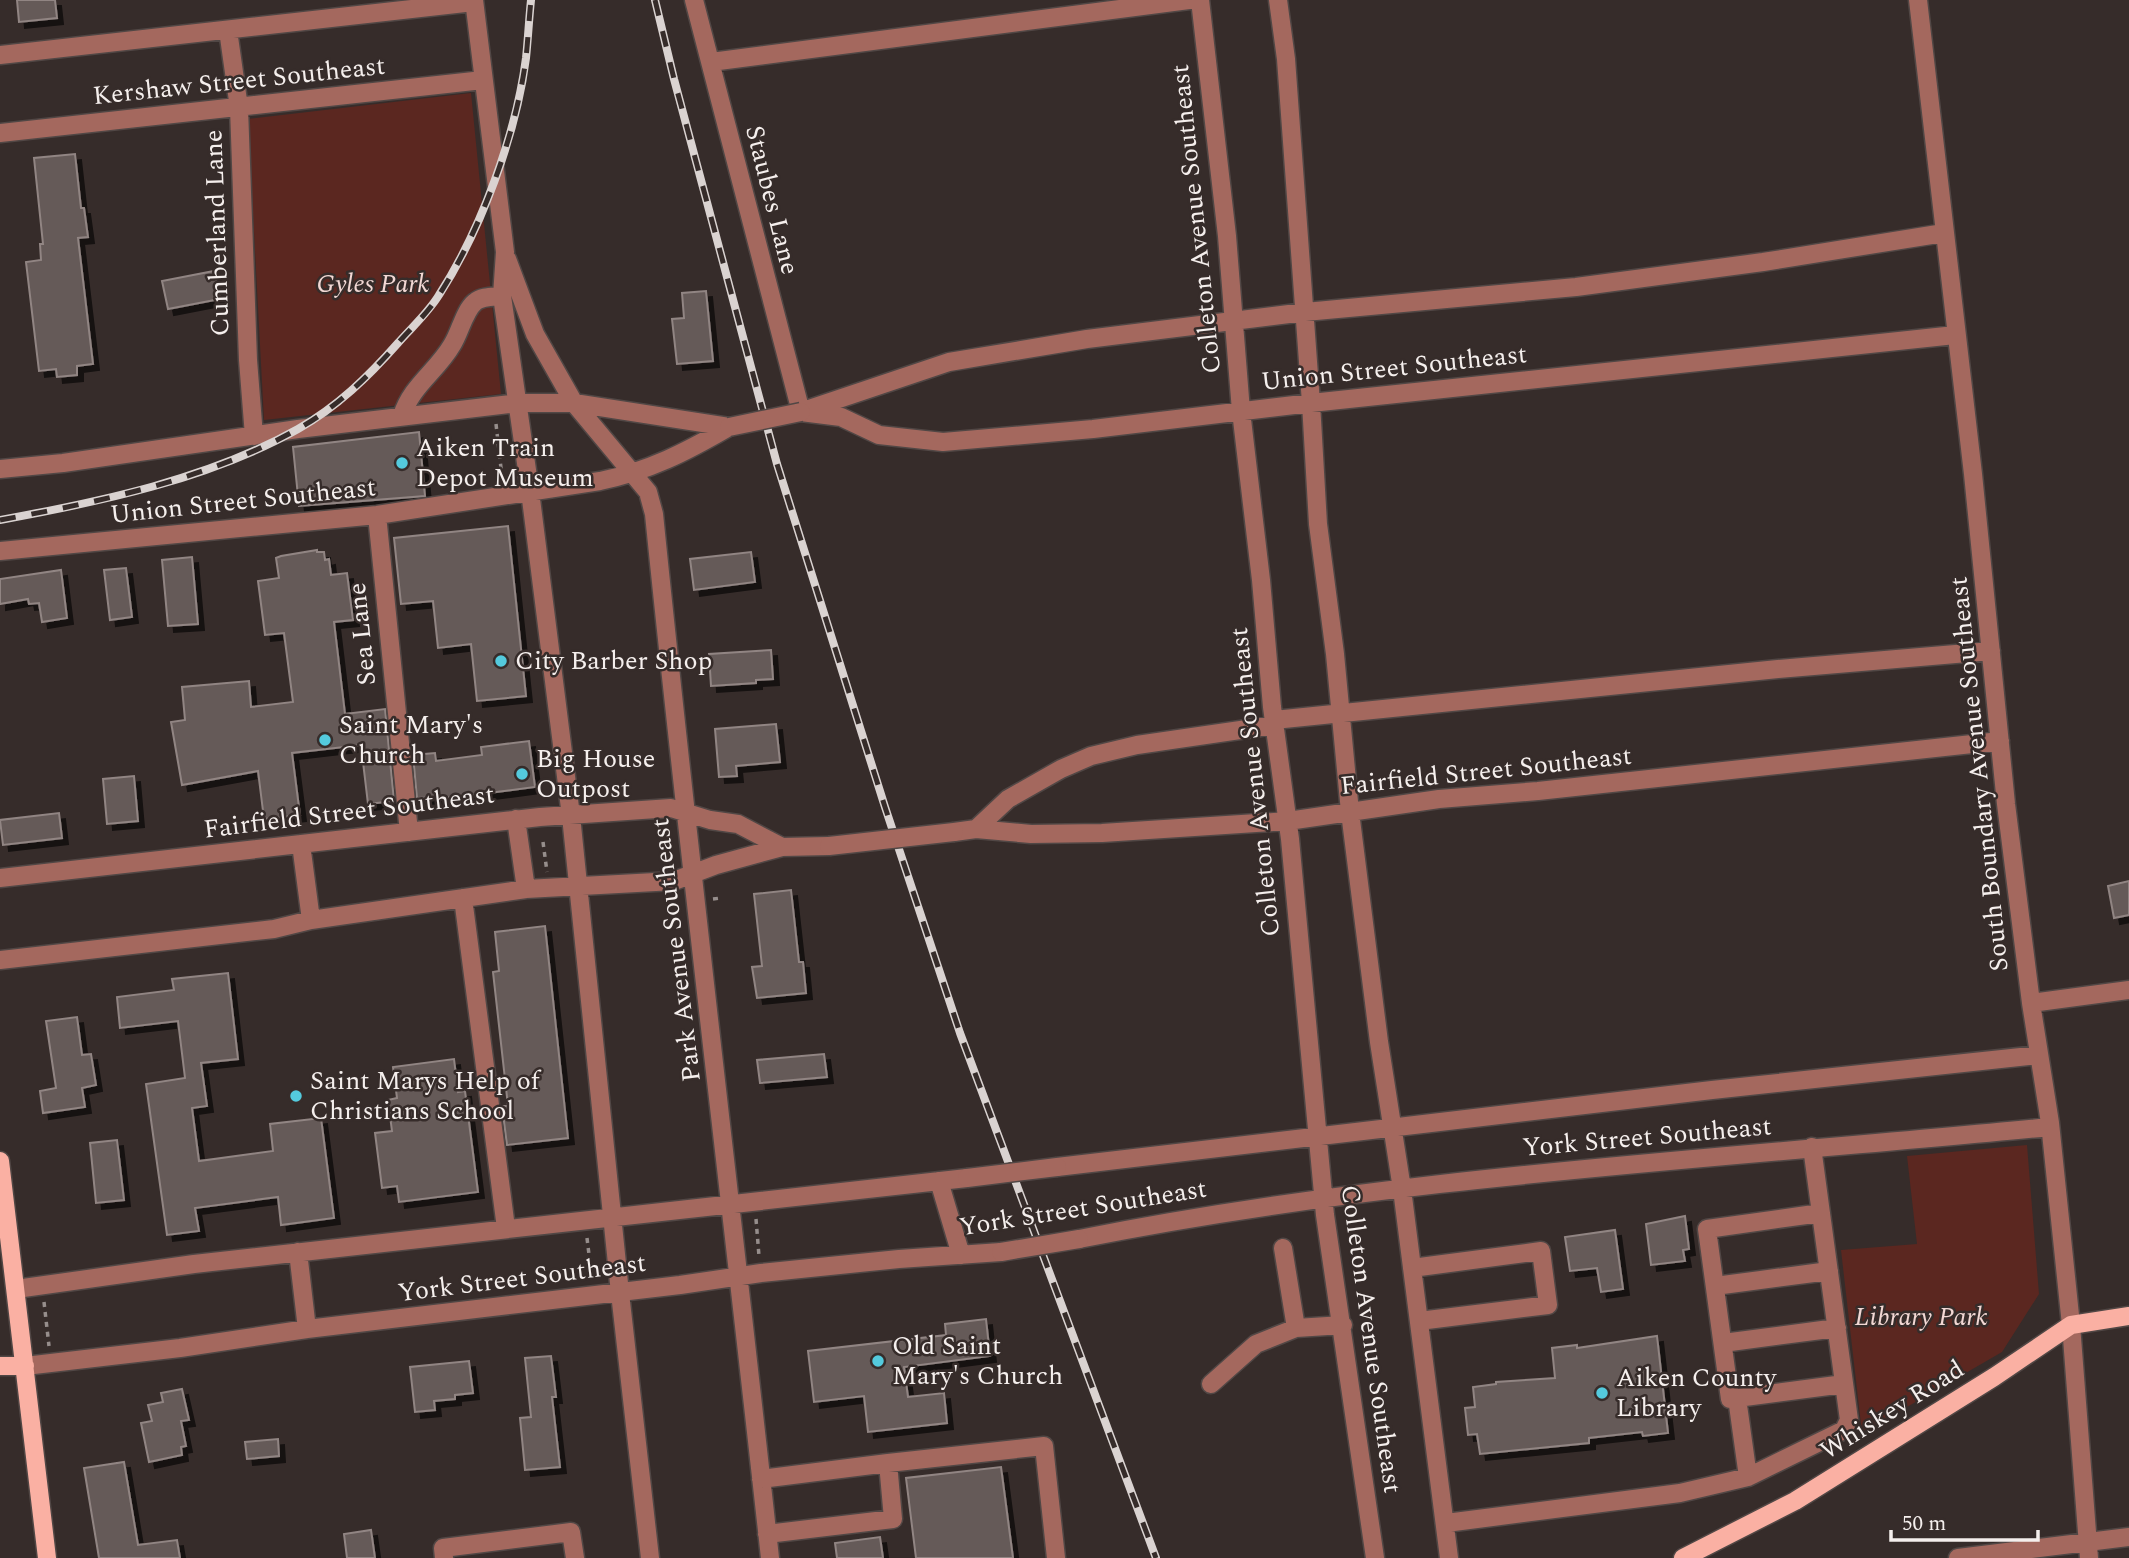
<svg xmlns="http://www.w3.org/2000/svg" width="2129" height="1558" font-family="Spectral,serif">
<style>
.green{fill:#5b2720}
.building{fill:#655a58;stroke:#918583;stroke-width:2;filter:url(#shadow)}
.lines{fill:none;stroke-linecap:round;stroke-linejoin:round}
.minor-casing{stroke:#514745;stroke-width:21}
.major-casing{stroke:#514745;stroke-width:21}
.path{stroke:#968e8c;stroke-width:3.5;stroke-dasharray:5 5;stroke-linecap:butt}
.minor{stroke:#a4685e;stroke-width:18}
.major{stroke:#fab0a3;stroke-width:18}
.rail-casing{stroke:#dad3d1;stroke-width:8}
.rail{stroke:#362c2a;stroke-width:5;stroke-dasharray:16;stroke-linecap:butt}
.minor-bridge-casing{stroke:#514745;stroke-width:21;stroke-linecap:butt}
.minor-bridge{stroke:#a4685e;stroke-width:18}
.poi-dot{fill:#54cadd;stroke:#362c2a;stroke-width:2.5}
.labels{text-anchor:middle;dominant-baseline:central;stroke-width:5;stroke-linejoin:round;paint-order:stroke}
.street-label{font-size:26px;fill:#f5efed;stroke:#362c2a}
.park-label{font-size:26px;font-style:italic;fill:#f2d8d4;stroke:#362c2a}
.poi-label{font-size:26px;fill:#f5efed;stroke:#362c2a;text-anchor:start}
</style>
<defs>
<filter id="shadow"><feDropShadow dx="6" dy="6" stdDeviation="0" flood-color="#0009"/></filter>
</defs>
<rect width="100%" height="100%" fill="#362c2a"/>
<path class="green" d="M471,93l30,301 -237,26 -16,-301z
M2027,1145l12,149 -37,58 -140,81 -21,-183 76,-6 -10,-88z"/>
<path class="building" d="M17,0h38l2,18 -38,4z
M75,154l6,54h3l4,29 -10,1 15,126 -16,2v9l-20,2 -1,-8 -17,2 -13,-109 15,-2 -1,-16h3l-9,-86z
M214,271l6,28 -52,10 -6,-28z
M706,291l7,70 -36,3 -5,-45 12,-1 -2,-25z
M419,432l6,64 -126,10 -6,-59z
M508,526l18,170 -49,5 -6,-57 -33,4 -5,-47 -32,3 -7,-66z
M317,550v2h7l1,8 4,-1 2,16 16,-2 6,47 -19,2 11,92 40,-5 9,92 -26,3 -7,-59 -69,8 8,62 -36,4 -6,-48 -76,14 -11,-63 14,-2 -3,-33 67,-6 2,26 42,-5 -9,-69 -19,2 -7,-54 21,-3 -3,-20 5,-2z
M751,552l4,30 -61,8 -4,-31z
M192,557l6,67 -30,2 -6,-66z
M126,568l6,49 -22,3 -6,-50z
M61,570l6,48 -25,4 -3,-19 -10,1 -1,-5 -28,5v-25z
M771,650l2,29 -17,1v3l-45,3 -2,-32z
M776,724l4,38 -44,4 1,10 -18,1 -4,-48z
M529,741l6,46 -77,10 -41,1 -4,-43 22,-2 1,8 46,-6 -1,-8z
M134,776l4,45 -31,3 -4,-45z
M59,813l3,25 -59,7 -3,-25z
M2129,881v34l-15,3 -6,-32z
M791,890l8,72h4l3,31 -49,5 -5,-31 10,-1 -8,-72z
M545,926l23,212 -61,7 -5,-39h6l-15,-134 6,-1 -4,-39z
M228,973l10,86 -37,4 6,43 -15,2 7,53 74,-10 -3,-27 51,-6 13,100 -53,7 -3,-28 -83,11 4,23 -32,4 -21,-151 39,-6 -7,-57 -58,7 -3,-31 57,-7 -2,-11z
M77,1017l5,38 9,-1 5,31 -14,3 3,19 -42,6 -3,-22 16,-3 -10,-67z
M824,1054l3,23 -67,6 -3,-23z
M454,1059l4,33 7,-1 13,101 -79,10 -2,-16 -15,2 -7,-55 17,-2 -4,-31 9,-2 -4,-31z
M117,1140l7,60 -28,3 -6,-60z
M1685,1216l4,33 -6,1 2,11 -34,4 -5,-41z
M1615,1230l8,59 -22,3 -4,-24 -27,3 -5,-34z
M986,1319l4,37 -86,11 4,30 36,-4 3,30 -79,9 -4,-36 -50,6 -6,-51 138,-16 -1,-11z
M1657,1336l11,97 -25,3 -1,-4 -53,6v5l-109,11 -3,-20 -9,1 -3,-27 10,-1 -2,-20 23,-3v-2l59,-4 -3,-30 25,-3v3z
M551,1356l5,41h-4l8,70 -35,3 -5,-52 11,-1 -6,-59z
M469,1361l4,32 -18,2v4l-21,2 1,9 -20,2 -5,-45z
M182,1389l7,31 -8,1 5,25 -5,1 1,8 -33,7 -8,-39 11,-2 -4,-16 15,-3 -2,-9z
M278,1439l1,17 -32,3 -2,-17z
M124,1462l14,83 39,-5 3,18h-81l-15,-90z
M1001,1467l12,91h-97l-10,-80z
M371,1530l4,28h-28l-3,-24z
M880,1537l3,21h-46l-2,-15z"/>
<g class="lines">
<g class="minor-casing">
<path id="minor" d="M474,0l31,252 -3,44 28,195 41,325 49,477 30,265
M694,0l107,412
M1200,0l27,236 14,175 20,169 11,127 18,132 35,376 50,343
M1278,0l8,59 25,344 7,121 17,130 15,158 29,230 23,147 47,369
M1918,0l55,474 33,330 25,199 19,120 21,202 18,233
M228,30l11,78 9,252 6,76
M0,55l474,-53
M711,62l478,-62
M0,133l483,-53
M507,259l28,75 39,69 74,89 6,22c35,348 78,696 116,1044
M806,410l143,-48 138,-23 218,-27 271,-25 187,-25 181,-29
M801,412l40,5 38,18 64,7 150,-13 218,-26 644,-68
M402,416c9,-30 35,-45 50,-71 8,-12 12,-34 23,-43 7,-6 18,-5 27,-6
M0,469l63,-6 235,-34 220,-26h56l155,24
M377,515l32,317
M0,551l377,-36 223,-34c49,-10 86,-29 129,-54
M1274,720l504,-51 213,-18
M516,819l10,70
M976,829l32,-30 53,-30 30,-13 46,-11 137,-20
M954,832l22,-3 55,5 71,-1 186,-12 151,-22 99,-8 462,-50
M301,844l10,76
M0,878l540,-61 131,-9 39,12 28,4 44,23
M463,898l43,330
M0,960l274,-31 37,-9 215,-31 148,-8 42,-16 66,-18 47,-1
M2031,1003l98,-13
M1057,1167l655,-77 326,-35
M939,1181l22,74
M1079,1239c320,-64 647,-80 971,-112
M1283,1248l13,80
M298,1252l9,77
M1412,1268l129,-17 7,54 -129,16
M1715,1286l114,-15
M16,1289l178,-25 773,-86
M1723,1343l114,-15
M25,1366l155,-18 127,-19 373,-44 81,-12 138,-14 102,-7
M1211,1384l45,-40 40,-16 47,-3
M1737,1398l107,-14
M1748,1477l-11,-79 -7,1 -23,-170 114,-16
M761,1479l127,-16
M1446,1523l234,-30 68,-16 96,-47 5,-10 -37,-273
M767,1534l126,-15 -5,-56 156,-17 12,112
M444,1558l-1,-10 128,-16 4,26
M1958,1558l171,-21"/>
</g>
<g class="major-casing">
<path id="major" d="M0,1161l47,397
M0,1366h25
M1683,1558l112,-57 199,-124 77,-52 58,-9"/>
</g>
<path class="path" d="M496,424l6,53
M543,842l4,30
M713,899l8,-1
M756,1219l3,37
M587,1238l5,41
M44,1302l5,44"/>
<use href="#minor" class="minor"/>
<use href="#major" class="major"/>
<g class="rail-casing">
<path id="rail" d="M655,0l19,79 103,385 108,343 75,226 196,525
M0,520c99,-18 209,-41 298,-91 39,-22 70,-52 100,-86 13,-15 30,-30 41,-48 42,-65 77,-160 87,-237 2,-19 3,-39 5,-58"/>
</g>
<use href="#rail" class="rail"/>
<g class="minor-bridge-casing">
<path id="minor-bridge" d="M729,427l72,-15
M829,846l125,-14
M967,1178l90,-11
M1001,1252l78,-13"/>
</g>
<use href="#minor-bridge" class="minor-bridge"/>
</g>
<g class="poi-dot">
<circle cx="402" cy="463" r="7"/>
<circle cx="501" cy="661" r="7"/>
<circle cx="325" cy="740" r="7"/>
<circle cx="522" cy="774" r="7"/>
<circle cx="296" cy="1096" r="7"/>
<circle cx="878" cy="1361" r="7"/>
<circle cx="1602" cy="1393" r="7"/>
</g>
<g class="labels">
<g class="street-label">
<text transform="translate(239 81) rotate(-6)">Kershaw Street Southeast</text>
<text transform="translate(772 200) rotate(76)">Staubes Lane</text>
<text transform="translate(1196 219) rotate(-96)">Colleton Avenue Southeast</text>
<text transform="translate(217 233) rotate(-92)">Cumberland Lane</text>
<text transform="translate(1394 368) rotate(-6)">Union Street Southeast</text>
<text transform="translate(243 501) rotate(-6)">Union Street Southeast</text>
<text transform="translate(362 634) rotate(-96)">Sea Lane</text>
<text transform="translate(1486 771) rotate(-6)">Fairfield Street Southeast</text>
<text transform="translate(1979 774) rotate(-96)">South Boundary Avenue Southeast</text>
<text transform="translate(1255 782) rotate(-96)">Colleton Avenue Southeast</text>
<text transform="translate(349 812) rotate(-7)">Fairfield Street Southeast</text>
<text transform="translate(676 950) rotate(-97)">Park Avenue Southeast</text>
<text transform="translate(1647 1137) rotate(-5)">York Street Southeast</text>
<text transform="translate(1083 1208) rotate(-9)">York Street Southeast</text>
<text transform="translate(522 1278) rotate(-7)">York Street Southeast</text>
<text transform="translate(1371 1339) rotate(82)">Colleton Avenue Southeast</text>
<text transform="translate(1892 1410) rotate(-32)">Whiskey Road</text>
</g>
<g class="park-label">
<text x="373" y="284">Gyles Park</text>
<text x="1921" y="1317">Library Park</text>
</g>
<g class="poi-label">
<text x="416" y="448">Aiken Train<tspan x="416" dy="30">Depot Museum</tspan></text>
<text x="515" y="661">City Barber Shop</text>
<text x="339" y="725">Saint Mary's<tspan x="339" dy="30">Church</tspan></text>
<text x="536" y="759">Big House<tspan x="536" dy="30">Outpost</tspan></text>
<text x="310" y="1081">Saint Marys Help of<tspan x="310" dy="30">Christians School</tspan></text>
<text x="892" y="1346">Old Saint<tspan x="892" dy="30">Mary's Church</tspan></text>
<text x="1616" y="1378">Aiken County<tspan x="1616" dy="30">Library</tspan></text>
</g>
</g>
<path d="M1891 1530v10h147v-10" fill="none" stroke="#f5efed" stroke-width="3.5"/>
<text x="1902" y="1530" font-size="21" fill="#f5efed" stroke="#362c2a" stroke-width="5" paint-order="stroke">50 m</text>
</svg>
